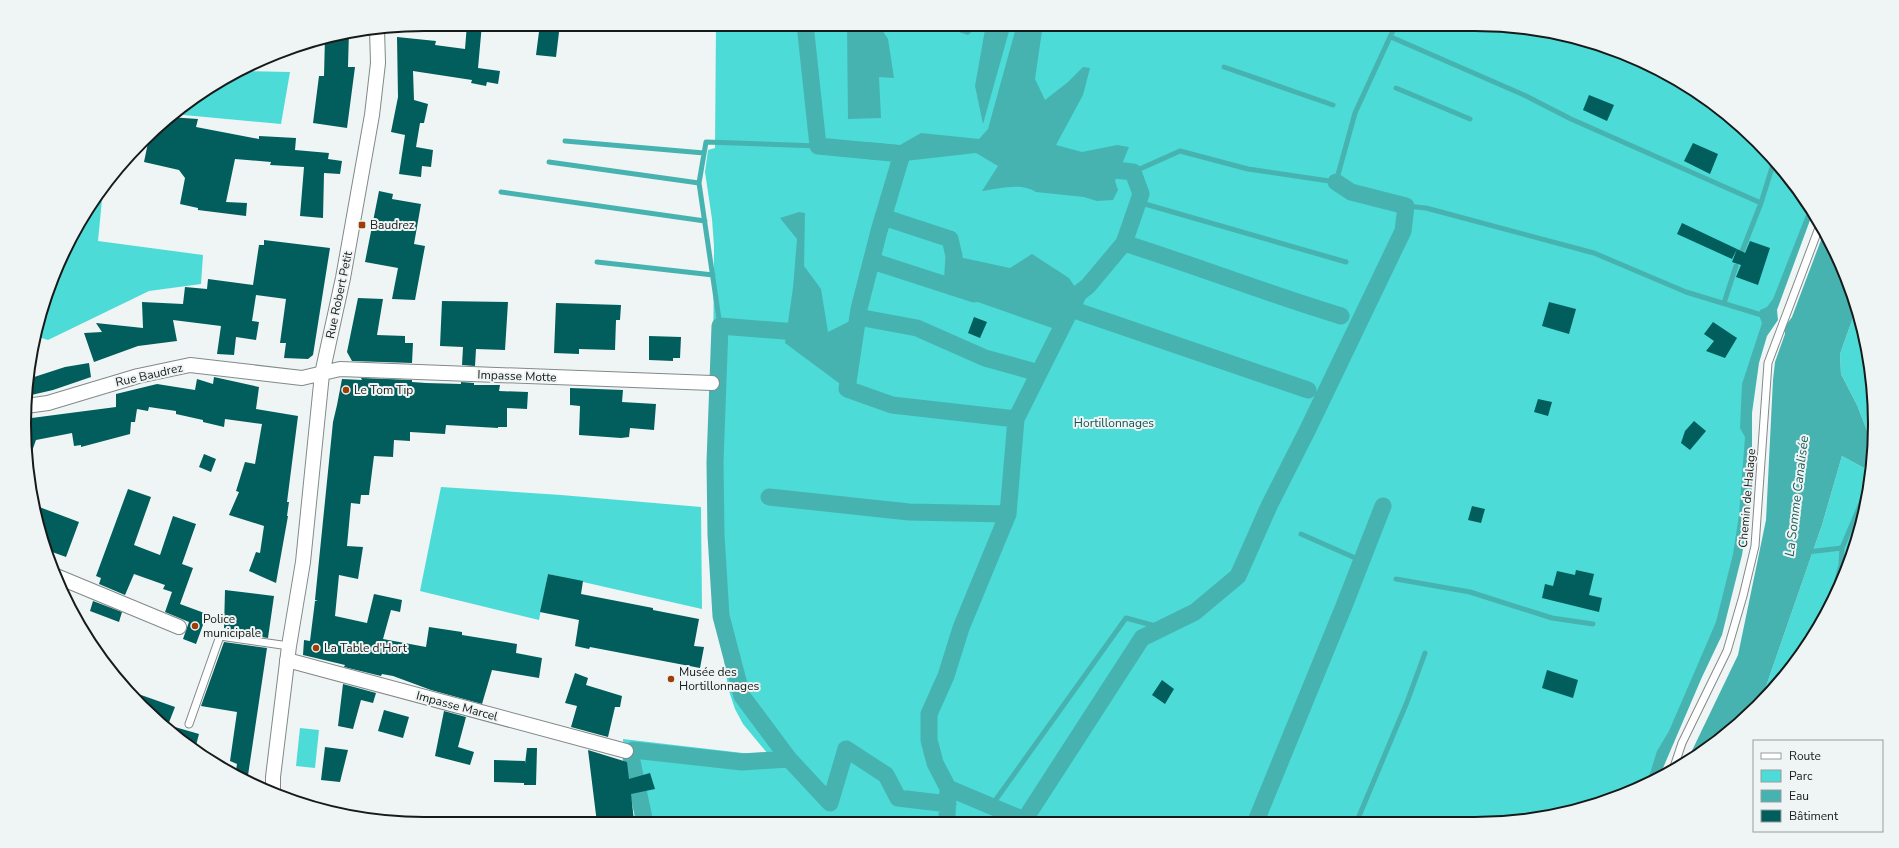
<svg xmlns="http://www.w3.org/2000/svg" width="1899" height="848" font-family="'Nunito Sans',sans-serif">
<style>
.green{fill:#4cdbd7}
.water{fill:#46b3b1}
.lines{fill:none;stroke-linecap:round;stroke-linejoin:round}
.stream{stroke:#46b3b1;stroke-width:5}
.canal{stroke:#46b3b1;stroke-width:17}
.building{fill:#015e5c}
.service-casing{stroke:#838989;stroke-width:9}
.minor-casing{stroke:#838989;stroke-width:16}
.service{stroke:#fff;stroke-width:7}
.minor{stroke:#fff;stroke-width:14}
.poi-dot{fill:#a03d04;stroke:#eef5f4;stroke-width:1.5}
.labels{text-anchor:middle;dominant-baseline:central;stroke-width:4;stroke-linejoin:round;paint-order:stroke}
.poi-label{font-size:12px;fill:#171a19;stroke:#eef5f4;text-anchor:start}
.street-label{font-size:12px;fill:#171a19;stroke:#eef5f4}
.park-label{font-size:12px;fill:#11514f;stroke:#eef5f4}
.water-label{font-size:13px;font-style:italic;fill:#215d5c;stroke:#eef5f4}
.rim{fill:none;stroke:#171a19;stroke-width:2}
</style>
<rect width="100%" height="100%" fill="#eef5f4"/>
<path class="green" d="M716,24h759l78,8 75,22 69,37 61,50 49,61 4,7 -60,161 -1,120 -32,150 -61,137 -29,16 -101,28 -891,2 -11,-58 -2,-26 137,16 8,-1 -25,-30 -8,-15 -7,-21 -9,-66 -4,-86 -2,-163 1,-127 -2,-27 -7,-47 3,-22 7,-2z
M240,71l50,1 -9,52 -108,-10 51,-37z
M103,189l-5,52 105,14 -2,29 -52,7 -101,49 -13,-4 19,-65 24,-47z
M1856,309l11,37 8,78 -2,22 -16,-41 -16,-31 -1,-20z
M1873,449l-6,53h-1l-21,75 -53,90 -30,31 60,-173 20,-69 22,12z
M441,487l120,8 140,12 1,102 -154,-35 -9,46 -119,-29z
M300,728l19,2 -4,38 -19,-2z"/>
<path class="water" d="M847,24h35l-2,3 8,12 6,39 -15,-1 2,41 -33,1z
M953,24h27l-12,11 -15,-5z
M986,24h25l-28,100 -8,-38z
M1017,24h26l-8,55 10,21 23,-18 15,-15 7,1 -7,27 -27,50 26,7 35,-7 12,2 -14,34 3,9 -5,10 -16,1 -13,-4 -48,-5c-15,-10 -37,-3 -54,-1l16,-25 -22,-13 -71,8 -38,-2v-17l33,3 21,-12 58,6 9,-10z
M1809,204l4,8 -36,98 1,10 -11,16 -8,27 -7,50v75l-4,30 -6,37 -20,80 -20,42 -42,98 -13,8 10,-32 12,-20 47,-109 17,-68 6,-39 6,-78 -5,-9 2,-44 20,-61 -3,-8 1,-5 7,-3 6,-8 33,-84z
M799,212l6,1 -1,53 17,23 7,43 30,-15 -11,72 -62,-46 8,-55 4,-49 -17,-21z
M1824,232l20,39 12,38 -16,45 1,20 16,31 16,41v3l-9,19 -22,-12 -20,69 -60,173 -43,43 -31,18 50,-104 28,-135 7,-140 2,-18 10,-28 -1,-6 8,-11z
M1032,254l37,24 10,15 -16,30 -8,6 -106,-37 3,-5 2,-31 56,12z"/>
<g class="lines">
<path class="stream" d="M1391,37l133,58 47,24 190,84
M1224,67l109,38
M1396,88l74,31
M565,141l139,12
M549,162l150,21
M1133,172l47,-21 68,18 88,13 19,-69 41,-89
M501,192l204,29
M1138,202l208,60
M1406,206l20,2 168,45 92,39 79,24
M1741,254l20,-51 13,-42
M597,262l116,13
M1724,303l12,-37
M720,326l-21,-143 7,-41 112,4
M1864,455l7,6
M1301,534l61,27
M1807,552l35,-4
M1396,579l74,13 82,26 41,6
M1832,599l9,-34 1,-17 27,-64
M992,805l134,-187 37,10
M1357,821l50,-119 18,-49
M946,822l1,-5"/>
<path class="canal" d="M805,24l13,122 84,8 -23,77 -20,78 -12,80 45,16 124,14 -8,95 -47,114 -15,48 -17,38v26l6,23 13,25
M883,217l67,22 4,17 -2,31
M1124,243c73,23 144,51 217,73
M872,261l102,33
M1071,309l237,81
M858,317l59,11 68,30 54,15
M810,333l-90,-7 -5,136 1,73 5,81 21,80 47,63 41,44 16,-54 40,26 12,23 50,6
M1016,419l63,-126 9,-7 36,-43 17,-49 -8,-22 -35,-4
M769,497l140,15 99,2
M947,817l1,-29 81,34
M1025,819l117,-181 53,-26 43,-36 31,-70 39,-77 95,-198 3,-25 -55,-14 -15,-10
M1256,821l88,-215 39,-100
M645,823l-15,-71 3,-2 109,12 47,-3"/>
</g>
<path class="building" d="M467,24h15l-4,44 22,3 -2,13 -11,-2 -1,4 -15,-3 1,-3 -59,-9 1,29 14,4 -4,19h-4l-4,24 17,3 -2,17 -9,-1 -1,11 -22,-3 6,-39 -14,-3 7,-35 -1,-60 39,4 -1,4 30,4z
M540,24h20l-4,33 -20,-2z
M349,31l-1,36h7l-8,61 -34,-5 6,-47h5l1,-39z
M1589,95l25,10 -7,16 -24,-11z
M169,117l29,2 -2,8 63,12v-3l37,2 -1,12 34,3 -1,6 14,2 -2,13 -16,-1 -1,45 -23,-2 4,-49 -34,-2 1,-3 -36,-3 -9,43 21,1 -1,13 -48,-6v-2l-18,-4 5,-26 -6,-8 -35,-8 6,-29z
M1693,143l25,11 -8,20 -26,-13z
M379,191l14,3 -1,5 29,5 -7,40 11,2 -10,54 -23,-1 6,-31 -33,-6z
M1682,223l55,26 -5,10 -55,-25z
M264,240l66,8 -17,107 -5,4 -24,-1 2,-15h-6l6,-44 -30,-4 -4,26 7,1 -3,18 -20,-3 -2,18 -17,-1 4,-28 -48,-6 4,21 -39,5 -44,16 -10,-29 18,-1 -6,-9 47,5 -1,-26 41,2 2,-17 22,2 1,-10 45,6 6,-40h5z
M1750,241l20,7 -12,37 -22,-8 5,-12 -9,-3 5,-13 8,4z
M358,298l25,1 -6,36 28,1v7h8l-1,20 -60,-2 -5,-9z
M442,301l66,1 -3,48 -29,-1 -1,17 -13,-1 1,-18 -23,-1z
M1549,302l27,7 -7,25 -27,-8z
M556,303l65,2 -1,15h-4l-1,30 -36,-1v5l-25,-1z
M974,317l13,5 -7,16 -12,-5z
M1713,322l24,16 -12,20 -19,-7 8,-10 -10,-7z
M649,336l32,1 -1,21h-7v3l-24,-1z
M89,363l2,14 -38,13 -26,6 1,-17 37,-12z
M214,377l45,10 -3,22 42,7 -11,86h2l-2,14h1l-12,67 -27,-12 7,-19 4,1 4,-27 -35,-11 10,-23 -3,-1 9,-29 10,2 7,-40 -37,-5 -1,8 -21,-5v-2l-27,-6v-3l-27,-4 -1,4 -11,-2 -2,13h-4l-1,12 -49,13v-2l-7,1 -2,-13 -36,7 -9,25 -3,-46 92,-12v-13l41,-10 38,6 2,-11 16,5z
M361,378l51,2v2l14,1 35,1v-2l13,1v2h26l-1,6 29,1 -1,17 -20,-1v19h-9v1l-52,-3 -1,9 -35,-2v9l-16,-1 -1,17 -19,-1 -5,39h-8l-1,9 -9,-1 -4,43 16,1 -5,32 -19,-4 -4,41 32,7 7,-29 28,6 -2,12 -9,-2 -8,29 43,8 3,-20 33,5v3l55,9 -1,9 26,5 -3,20 -47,-8 -10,34 -51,-14 -38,-14 -11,-2 -1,2 -37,-9 1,-2 -42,-10 1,-15 6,1 5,-40h3l-3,-1 18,-178 4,-17 5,-26 20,1z
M570,388l53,2 -1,12 34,2 -2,26 -24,-2 -1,9 -8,1 -42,-3 1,-29 -10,-1z
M1538,399l14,3 -4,14 -14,-4z
M1694,421l12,10 -16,19 -9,-7 4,-12z
M204,454l12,5 -5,13 -12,-5z
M128,489l23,8 -17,48 26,10 13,-39 23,8 -14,40 11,4 -13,36 27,10 -11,30 -13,-5 6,-17 -24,-10 7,-20 -9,-3 2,-4 -31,-11 -9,21 -26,-11 2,-6 -5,-2z
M34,505l45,17 -13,35 -22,-8z
M1472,506l13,3 -4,14 -13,-3z
M1576,570l18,4 -5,21 13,3 -3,14 -57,-14 3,-14 8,2 4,-15 18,4z
M548,574l35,7 -2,13 72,14v2l46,9 -5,27 10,1 -4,21 -110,-21 -1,2 -14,-3 4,-26 -39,-8z
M225,590l49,6 -6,42 -40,-6 1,-3 -5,-1z
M93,601l29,11 -3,10 -29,-11z
M224,642l43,6 -20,134 -12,-6 2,-12 -7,-3 7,-49 -36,-6z
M1547,670l31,10 -5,18 -31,-10z
M575,673l13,5 -2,7 36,11 -2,11h-5l-7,30 -37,-10 6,-21 -12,-3z
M1162,680l12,9 -9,15 -13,-9z
M343,684l33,9 -3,10 -12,-3 -8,29 -15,-3z
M127,690l48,17 -7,18 31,9 -4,15 -35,-24z
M384,710l25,7 -6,21 -25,-7z
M444,711l22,6 -8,30 16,5 -4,13 -35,-9z
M325,747l23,3 -8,32 -19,-2z
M527,748h10l-1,37h-12v-2l-30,-1v-22l31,1v3z
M588,750l39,12 2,17 21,-6 5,16 -24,5 3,27 -37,2z"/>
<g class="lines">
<g class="service-casing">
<path id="service" d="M189,724l31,-88 69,10
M1674,767l8,-24 45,-92 16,-55 12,-50 13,-183 52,-138"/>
</g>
<g class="minor-casing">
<path id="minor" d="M26,406l22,-3 90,-27 52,-11 112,13 38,-9 372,14
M56,576l123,51
M287,660l339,91
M273,794v-17l16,-131 14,-84 19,-188 21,-96 29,-163 6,-52 -1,-34"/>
</g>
<use href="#service" class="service"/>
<use href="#minor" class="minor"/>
</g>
<g class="poi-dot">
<rect x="358" y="221" width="8" height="8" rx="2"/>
<circle cx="346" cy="390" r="4"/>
<circle cx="195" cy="626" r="4"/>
<circle cx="316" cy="648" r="4"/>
<circle cx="671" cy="679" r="4"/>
</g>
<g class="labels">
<g class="poi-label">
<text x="370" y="225">Baudrez</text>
<text x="354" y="390">Le Tom Tip</text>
<text x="203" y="619">Police<tspan x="203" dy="14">municipale</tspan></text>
<text x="324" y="648">La Table d'Hort</text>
<text x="679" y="672">Musée des<tspan x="679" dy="14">Hortillonnages</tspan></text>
</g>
<g class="street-label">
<text transform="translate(339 295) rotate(-78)">Rue Robert Petit</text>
<text transform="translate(149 375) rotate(-13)">Rue Baudrez</text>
<text transform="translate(517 376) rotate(2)">Impasse Motte</text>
<text transform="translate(1747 498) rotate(-85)">Chemin de Halage</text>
<text transform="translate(457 706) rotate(15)">Impasse Marcel</text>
</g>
<g class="park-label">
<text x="1114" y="423">Hortillonnages</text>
</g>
<g class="water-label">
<text transform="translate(1797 496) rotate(-83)">La Somme Canalisée</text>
</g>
</g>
<path d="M0 0H1899V848H0ZM424 31H1475A393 393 0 0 1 1868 424V424A393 393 0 0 1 1475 817H424A393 393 0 0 1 31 424V424A393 393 0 0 1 424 31Z" fill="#eef5f4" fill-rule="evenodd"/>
<path class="rim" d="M424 31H1475A393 393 0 0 1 1868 424V424A393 393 0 0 1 1475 817H424A393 393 0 0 1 31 424V424A393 393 0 0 1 424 31Z"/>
<rect x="1753" y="740" width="130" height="92" fill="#eef5f4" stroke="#989d9c"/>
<rect x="1761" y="753" width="20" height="6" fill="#ffffff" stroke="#989d9c"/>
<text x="1789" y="760" font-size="12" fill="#171a19">Route</text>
<rect x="1761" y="770" width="20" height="12" fill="#4cdbd7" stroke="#989d9c"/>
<text x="1789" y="780" font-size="12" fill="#171a19">Parc</text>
<rect x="1761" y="790" width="20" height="12" fill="#46b3b1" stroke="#989d9c"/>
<text x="1789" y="800" font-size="12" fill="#171a19">Eau</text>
<rect x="1761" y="810" width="20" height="12" fill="#015e5c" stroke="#989d9c"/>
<text x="1789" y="820" font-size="12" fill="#171a19">Bâtiment</text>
</svg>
